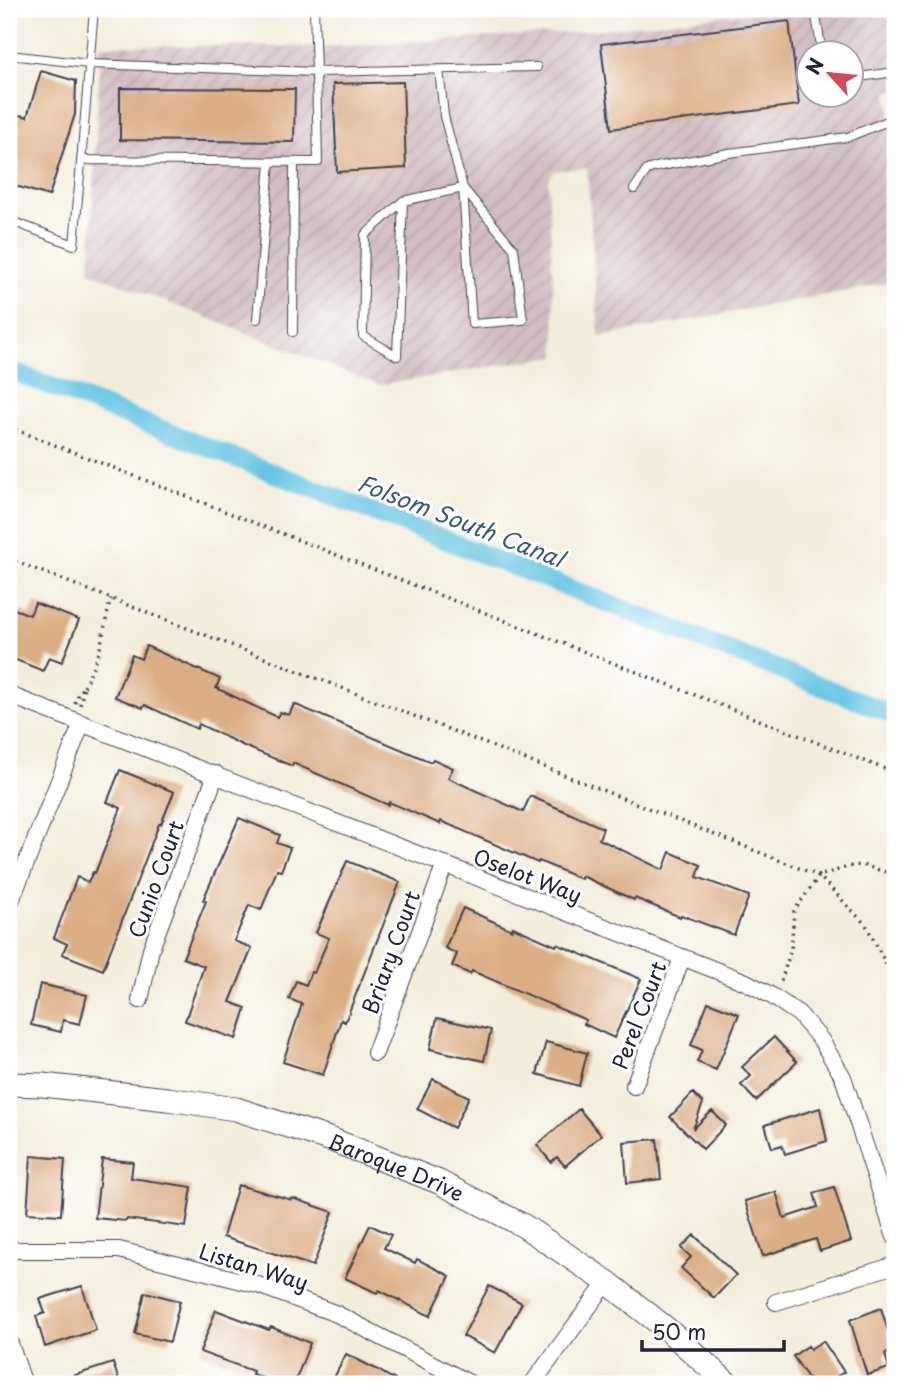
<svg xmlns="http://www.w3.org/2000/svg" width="904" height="1393" font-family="'Playpen Sans',sans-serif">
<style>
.industrial{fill:url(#industrial-furrows);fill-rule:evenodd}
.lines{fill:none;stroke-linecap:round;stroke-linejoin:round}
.canal{stroke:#63c4e2;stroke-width:19}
.building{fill:#dbaf85}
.lane-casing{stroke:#414153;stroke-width:10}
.street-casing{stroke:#414153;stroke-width:18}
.secondary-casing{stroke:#414153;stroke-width:25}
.path{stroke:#414153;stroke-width:3.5;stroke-dasharray:2 5;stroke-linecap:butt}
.lane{stroke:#fff;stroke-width:8}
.street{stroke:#fff;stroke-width:16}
.secondary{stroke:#fff;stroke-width:23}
.labels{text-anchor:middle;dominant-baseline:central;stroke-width:6;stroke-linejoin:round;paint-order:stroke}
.street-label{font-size:21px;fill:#22223b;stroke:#fff}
.water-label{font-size:23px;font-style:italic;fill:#395b75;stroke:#fff}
</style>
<defs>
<pattern id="industrial-furrows" width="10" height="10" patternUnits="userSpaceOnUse" patternTransform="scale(1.75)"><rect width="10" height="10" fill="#d2bec2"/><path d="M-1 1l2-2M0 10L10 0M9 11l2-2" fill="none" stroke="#b4a3a8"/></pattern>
</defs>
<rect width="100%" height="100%" fill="#fff"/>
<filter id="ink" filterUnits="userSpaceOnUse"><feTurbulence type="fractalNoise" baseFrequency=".0143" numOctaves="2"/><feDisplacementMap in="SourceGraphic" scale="14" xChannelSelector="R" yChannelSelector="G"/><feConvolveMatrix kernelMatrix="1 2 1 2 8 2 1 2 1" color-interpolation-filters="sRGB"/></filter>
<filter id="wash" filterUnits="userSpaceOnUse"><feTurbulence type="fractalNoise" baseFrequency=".00686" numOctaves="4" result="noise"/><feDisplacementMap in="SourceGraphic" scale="28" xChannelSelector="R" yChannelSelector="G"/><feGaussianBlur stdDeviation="1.57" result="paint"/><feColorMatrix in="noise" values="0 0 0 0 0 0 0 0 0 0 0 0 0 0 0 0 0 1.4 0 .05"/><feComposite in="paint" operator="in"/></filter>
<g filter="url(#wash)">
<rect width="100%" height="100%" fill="#f3eedb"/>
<path class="industrial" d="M782,9h108l5,29v52l-7,2 7,57v133l-296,55 -12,-169 -33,3 -6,9 8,176 -177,29 -289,-113 10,-227 228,2 249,-15zM810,52h42v42h-42z"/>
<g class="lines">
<path class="canal" d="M9,370l886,345"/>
</g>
<g id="blocks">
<path class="building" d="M789,21l10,84 -188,24 -10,-85z
M41,71l35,10 -1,33 -26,82 -40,-12v-72l18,5z
M403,82l3,86 -69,4 -4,-88z
M120,88l175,1 -1,53 -174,-2z
M35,603l44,17 -17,42 -13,-5 -6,14 -34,-14v-50l21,8z
M146,646l74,33 -4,9 61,29 3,-5 9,3 5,-11 137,58 2,-3 20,9 -5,10 75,34 7,-16 30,13 43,19 -4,11 64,31 7,-18 31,13 -4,12 52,19 -15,39 -53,-20 -1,2 -45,-19 -1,2 -52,-24 -1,3 -42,-18 -1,2 -97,-42 -1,3 -51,-22 -1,3 -95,-42 -1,3 -48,-20 -45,-22 -2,5 -52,-24 -2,3 -28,-11 17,-42 9,4z
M120,770l54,22 -13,32h-2l-56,146 -41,-16 5,-10 -13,-6 23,-61 11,5 5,-10 2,1 26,-65 -14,-6z
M239,818l41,17 -3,8 13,5 -9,23 -4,-1 -16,40 -12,-5 -15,36 18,7 -22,54 16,6 -10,31 -51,-18 19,-55 -21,-8 23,-57 -3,-1z
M347,861l53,21 -55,140 -4,-2 -18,55 -40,-13 19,-58 -13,-5 7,-18 10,4 5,-13 3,1 15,-35 -13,-5z
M463,908l49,22 1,-3 43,19 1,-2 84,35 -27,59 -30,-14 2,-4 -114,-49 -2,3 -18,-8 5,-12 -12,-6z
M40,984l47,11 -7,29 -17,-4 -2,12 -30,-7z
M708,1002l31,12 -23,56 -19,-8 5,-12 -11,-5z
M437,1018l54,12 -7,31 -54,-12z
M774,1037l23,25 -41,39 -15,-16 10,-9 -9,-9z
M546,1042l41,11 -8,33 -42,-12z
M433,1079l36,18 -15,31 -37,-19z
M693,1093l10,10 -10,26 19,-18 14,14 -23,24 -33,-32z
M820,1108l7,33 -42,13 -3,-9 -10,3 -7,-23z
M579,1109l22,26 -36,31 -8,-9 -6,5 -14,-17z
M657,1139l4,40 -34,4 -3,-41z
M31,1156l34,3 -4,56 -34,-2z
M102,1159l31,3 -2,16 61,9 -6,40 -59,-8 -1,2 -31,-3z
M238,1185l54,15v-2l41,14 -20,54 -90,-29z
M834,1187l17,54 -31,10 -4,-12 -53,17 -18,-55 31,-9 8,26 34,-11 -4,-14z
M370,1225l21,10 -7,13 31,15 2,-4 33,17 -20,40 -51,-26 -2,3 -32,-15z
M694,1235l42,40 -22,23 -33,-30 10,-11 -10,-9z
M82,1286l14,44 -51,17 -9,-31 9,-3 -5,-14z
M489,1286l33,17 -27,50 -32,-17z
M145,1292l35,9 -10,41 -35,-8z
M881,1308l13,43 -9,3 4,14 -22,7 -17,-55z
M216,1310l53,20 2,-3 39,16 -16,41h-16l-26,-10 1,-3 -53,-19z
M823,1341l21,31 -19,12h-13l-19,-28 15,-10 2,3z
M346,1354l30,15 26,15h-71z
M113,1363l7,21h-63v-3z"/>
</g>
</g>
<g filter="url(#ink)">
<use href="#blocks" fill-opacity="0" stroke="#414153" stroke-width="2"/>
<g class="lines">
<g class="lane-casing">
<path id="lane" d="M314,9l2,63 221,-5
M815,11l7,41
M9,55l80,9 227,8 2,90 -237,-2
M852,78l43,-6
M634,189l13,-19 9,-3 73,-14 119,-16 47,-19
M403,201l-6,155 -34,-20 2,-101 38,-34 60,-13 51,61 9,71 -51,4 -9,-136 -19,-72 -5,-47
M9,220l65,25 20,-236
M257,319l13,-157
M293,332l1,-170"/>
</g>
<g class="street-casing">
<path id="street" d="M9,695l737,287 26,14 27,18 22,26 22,37 52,160
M9,906l73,-183
M140,1000l11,-51 65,-175
M375,1053l70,-189
M634,1086l48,-128
M9,1250h110l139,35 79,29 134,70
M776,1302l119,-37
M9,1341l15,43
M532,1384l75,-102"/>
</g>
<g class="secondary-casing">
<g id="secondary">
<path id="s1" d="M9,1084l34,1 124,14 69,10 96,31 107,42 85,44 83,56 61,48 60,54"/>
</g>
</g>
<path class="path" d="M9,427l886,346
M9,559l462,179 348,138 47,49 21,41 8,21
M84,687l15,-34 12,-56
M75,703l4,-11 5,-5 -4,18
M781,981l10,-31 3,-39 25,-35 35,-11 12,1 29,9"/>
<use href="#lane" class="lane"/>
<use href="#street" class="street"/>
<use href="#secondary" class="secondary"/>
</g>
</g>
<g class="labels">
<g class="street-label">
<text transform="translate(528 875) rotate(21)">Oselot Way</text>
<text transform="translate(155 879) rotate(-70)">Cunio Court</text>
<text transform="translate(390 952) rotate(-70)">Briary Court</text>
<text transform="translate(638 1015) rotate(-69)">Perel Court</text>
<text stroke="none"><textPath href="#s1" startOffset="399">Baroque Drive</textPath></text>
<text transform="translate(254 1266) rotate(17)">Listan Way</text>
</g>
<g class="water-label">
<text transform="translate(461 520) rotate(21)">Folsom South Canal</text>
</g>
</g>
<rect width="904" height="1393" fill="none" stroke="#fff" stroke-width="35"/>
<g transform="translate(830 74) rotate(297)"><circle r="33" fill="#ffffff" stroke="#a7a7b1" stroke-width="2"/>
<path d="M0-5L12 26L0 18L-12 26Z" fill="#d1495b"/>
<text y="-10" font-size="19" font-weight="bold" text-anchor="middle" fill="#22223b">N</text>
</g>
<path d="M642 1340v10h142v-10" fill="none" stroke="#22223b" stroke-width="3.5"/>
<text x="652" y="1340" font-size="21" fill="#22223b" stroke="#ffffff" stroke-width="5" paint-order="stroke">50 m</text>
</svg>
